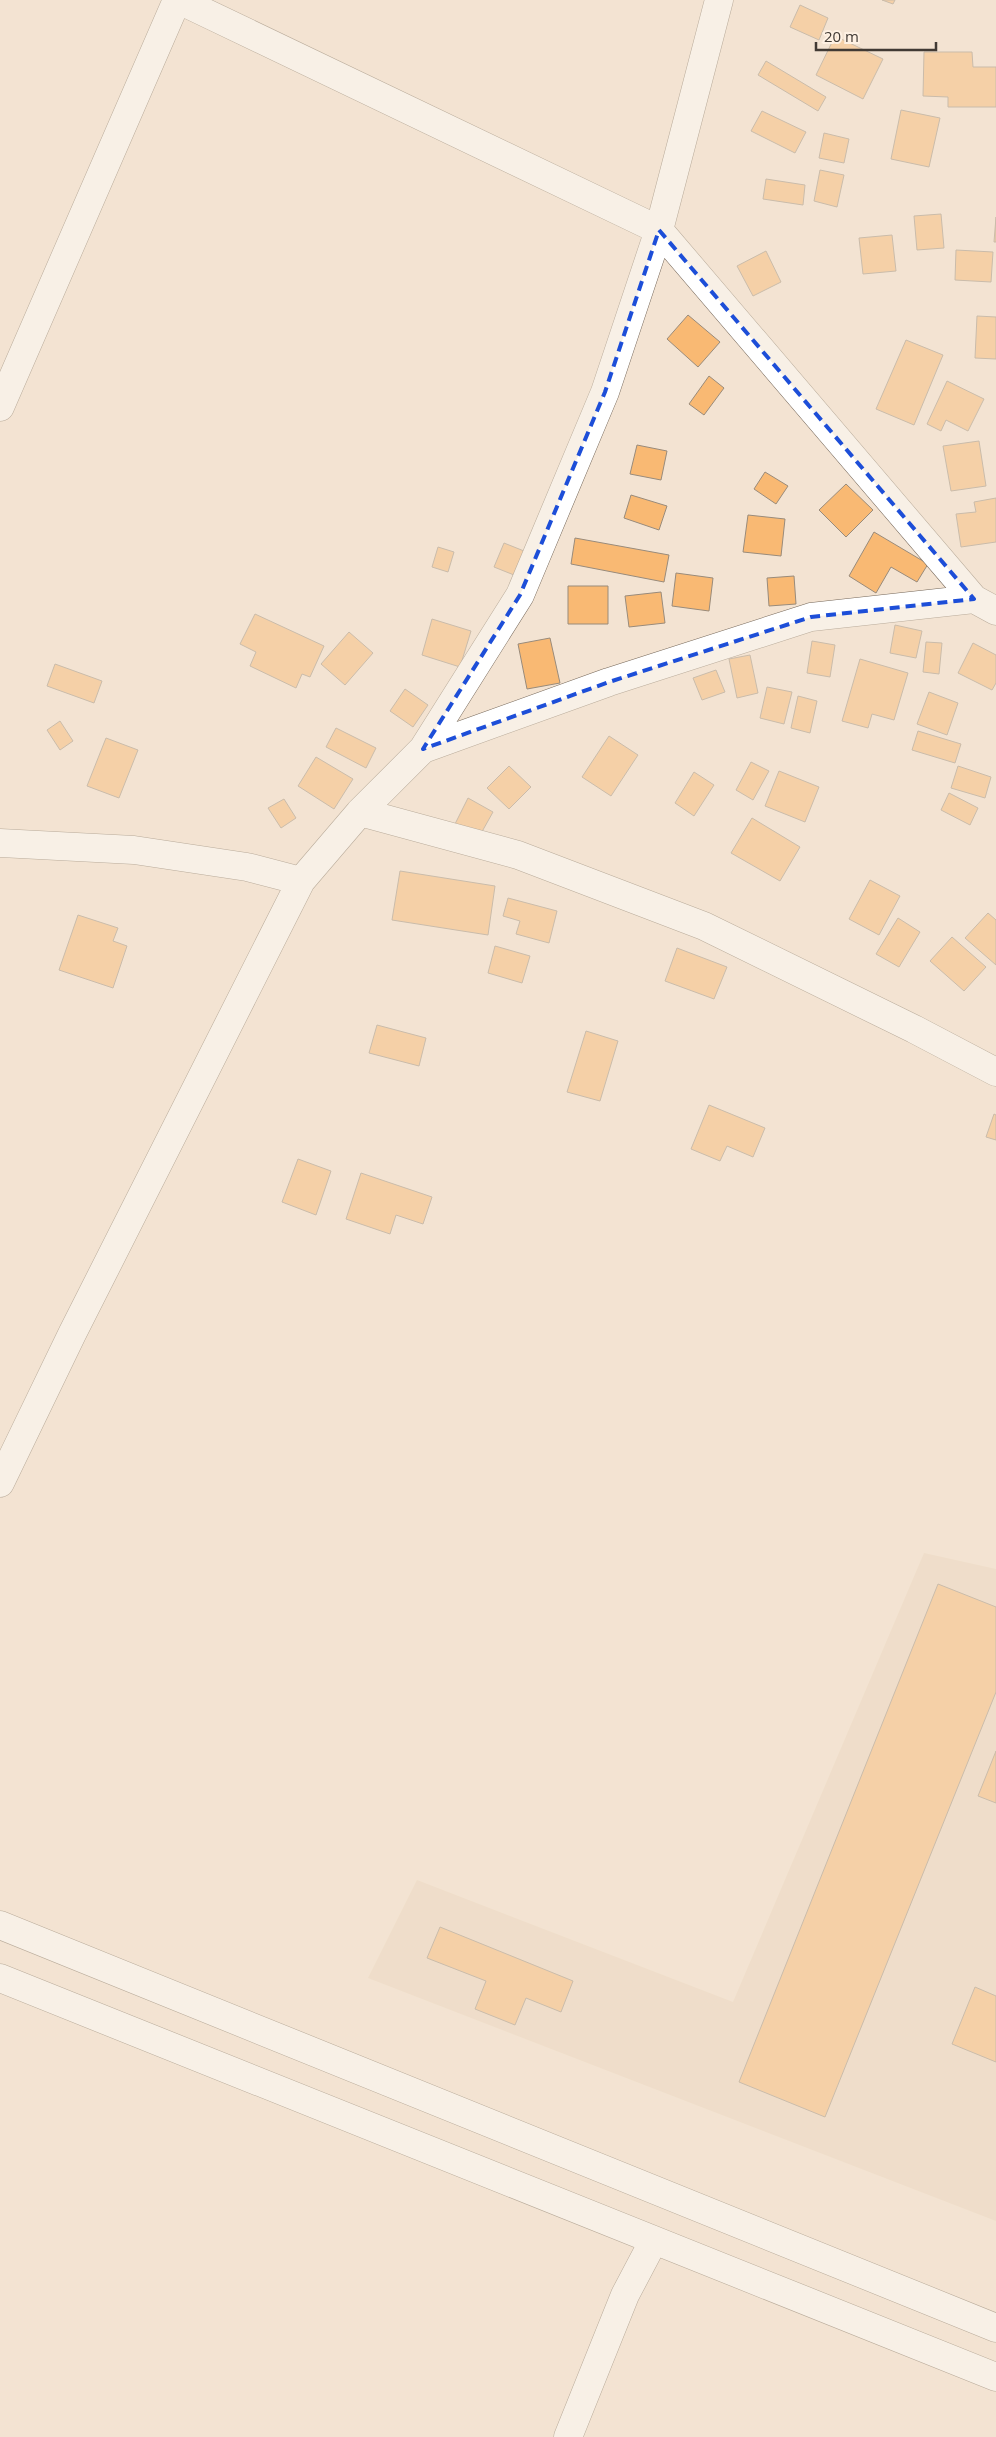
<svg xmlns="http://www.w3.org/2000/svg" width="996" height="2437" font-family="'Open Sans',sans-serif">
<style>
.built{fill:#ecd6c0}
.building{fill:#f9b973;stroke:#998b7b}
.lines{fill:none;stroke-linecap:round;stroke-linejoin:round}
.minor-casing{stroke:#756759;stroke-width:29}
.minor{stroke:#fff;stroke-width:28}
.marked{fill:none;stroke:#1d4ed8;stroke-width:4;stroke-dasharray:10 6;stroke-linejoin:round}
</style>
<rect width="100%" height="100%" fill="#f3e3d2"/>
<path class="built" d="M924,1553l72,16v652l-628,-243 49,-98 316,122z"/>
<path class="building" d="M882,0h13l-2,4z
M800,5l28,13 -9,22 -29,-13z
M835,36l48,23 -20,40 -47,-24z
M924,52h48l1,15h23v40h-48v-10l-25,-1z
M766,61l60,36 -8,14 -60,-36z
M901,110l39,8 -11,49 -38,-8z
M762,111l44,21 -11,21 -44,-22z
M824,133l25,6 -5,24 -25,-5z
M820,170l24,5 -7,32 -23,-6z
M766,179l39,6 -2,20 -40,-6z
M941,214l3,34 -27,2 -3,-34z
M996,217v25h-2z
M892,235l4,36 -33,3 -4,-36z
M956,250l37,2 -2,30 -36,-2z
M766,251l15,31 -28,14 -16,-30z
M688,315l32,27 -22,25 -31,-28z
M977,316l19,1v42l-21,-1z
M906,340l37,15 -29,70 -38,-16z
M709,376l15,12 -20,27 -15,-11z
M947,381l37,18 -16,32 -22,-11 -5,11 -14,-7z
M979,441l7,45 -35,5 -8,-45z
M637,445l30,6 -6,29 -31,-6z
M765,472l23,14 -12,18 -22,-15z
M846,484l27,26 -27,27 -27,-27z
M631,495l36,11 -8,24 -35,-12z
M996,498v44l-35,5 -5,-33 20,-2 -2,-10z
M748,515l37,4 -4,37 -38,-4z
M874,532l54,32 -11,18 -26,-15 -15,26 -27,-17z
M575,538l94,17 -5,27 -93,-18z
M504,543l20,8 -10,24 -20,-8z
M438,547l16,5 -6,20 -16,-5z
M676,573l37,5 -4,33 -37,-5z
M794,576l2,28 -27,2 -2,-28z
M568,586h40v38h-40z
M661,592l4,31 -36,4 -4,-31z
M255,614l69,32 -14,31 -8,-3 -6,14 -46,-22 6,-14 -16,-8z
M432,619l39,12 -11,36 -38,-12z
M895,625l27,6 -6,27 -26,-5z
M349,632l24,21 -28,32 -24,-21z
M550,638l10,45 -33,6 -9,-45z
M812,641l23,4 -5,32 -23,-4z
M926,642l16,1 -3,31 -16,-2z
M973,643l23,12v28l-4,7 -34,-17z
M750,655l8,38 -21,5 -8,-39z
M860,659l48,14 -14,47 -22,-6 -4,14 -26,-7z
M55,664l47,17 -8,22 -47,-17z
M716,670l9,22 -23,8 -9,-22z
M767,687l25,5 -8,32 -24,-6z
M405,689l23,16 -15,22 -23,-16z
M929,692l29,11 -11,32 -30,-11z
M798,696l19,5 -7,32 -19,-5z
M60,721l13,20 -13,9 -13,-20z
M336,728l40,20 -10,20 -40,-21z
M918,731l43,13 -6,19 -43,-13z
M609,736l29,19 -27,41 -29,-19z
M106,738l32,12 -19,48 -32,-12z
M316,757l37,22 -19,30 -36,-23z
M751,762l18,9 -16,29 -17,-10z
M509,766l22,21 -22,22 -22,-21z
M958,766l33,11 -6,21 -34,-10z
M779,771l40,16 -14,35 -40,-16z
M694,772l20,13 -20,31 -19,-13z
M949,793l29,15 -8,17 -29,-15z
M468,798l25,14 -14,25 -24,-13z
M284,799l12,19 -15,10 -13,-20z
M752,818l48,29 -20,34 -49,-28z
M400,871l95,15 -7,49 -96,-15z
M870,880l30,16 -21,39 -30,-16z
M508,898l49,13 -8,32 -33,-9 4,-13 -17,-5z
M988,913l8,7v45l-31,-27z
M78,915l40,13 -5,13 14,5 -14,42 -54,-18z
M898,918l22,14 -21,35 -23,-13z
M952,937l34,30 -22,24 -34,-30z
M495,946l35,10 -8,27 -34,-10z
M677,948l50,19 -13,32 -49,-18z
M377,1025l49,13 -7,28 -50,-13z
M586,1031l32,10 -18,60 -33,-9z
M709,1105l56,23 -12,29 -26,-11 -7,15 -29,-12z
M994,1114l2,1v25l-10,-3z
M298,1159l33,12 -15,44 -34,-13z
M361,1173l71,24 -9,27 -27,-9 -6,19 -44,-15z
M938,1584l58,23v85l-171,425 -86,-35z
M996,1751v52l-18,-7z
M440,1927l133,54 -12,31 -35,-14 -11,27 -40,-16 11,-28 -59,-23z
M975,1987l21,9v66l-44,-18z"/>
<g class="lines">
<g class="minor-casing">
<path id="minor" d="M179,0l480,230 315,369
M0,407l177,-407
M423,749l186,-67 202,-65 163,-18 22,12
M360,812l158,43 186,71 210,103 82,43
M0,843l134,7 113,17 54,14
M0,1483l72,-149 229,-453 59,-69 63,-63 97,-154 85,-203 54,-162 60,-230
M0,1925l996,403
M0,1978l996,399
M568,2437l57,-142 29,-55"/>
</g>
<use href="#minor" class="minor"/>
</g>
<path d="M0 0H996V2437H0ZM659,230l315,369 -163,18 -202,65 -186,67 97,-154 85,-203z" fill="#f3e3d2" fill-opacity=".55" fill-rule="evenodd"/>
<path class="marked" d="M659,230l315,369 -163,18 -202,65 -186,67 97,-154 85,-203z"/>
<path d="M816 42v8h120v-8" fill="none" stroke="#413a34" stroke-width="2.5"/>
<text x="824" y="42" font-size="15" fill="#413a34" stroke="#fef1e3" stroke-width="4" paint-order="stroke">20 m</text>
</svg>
